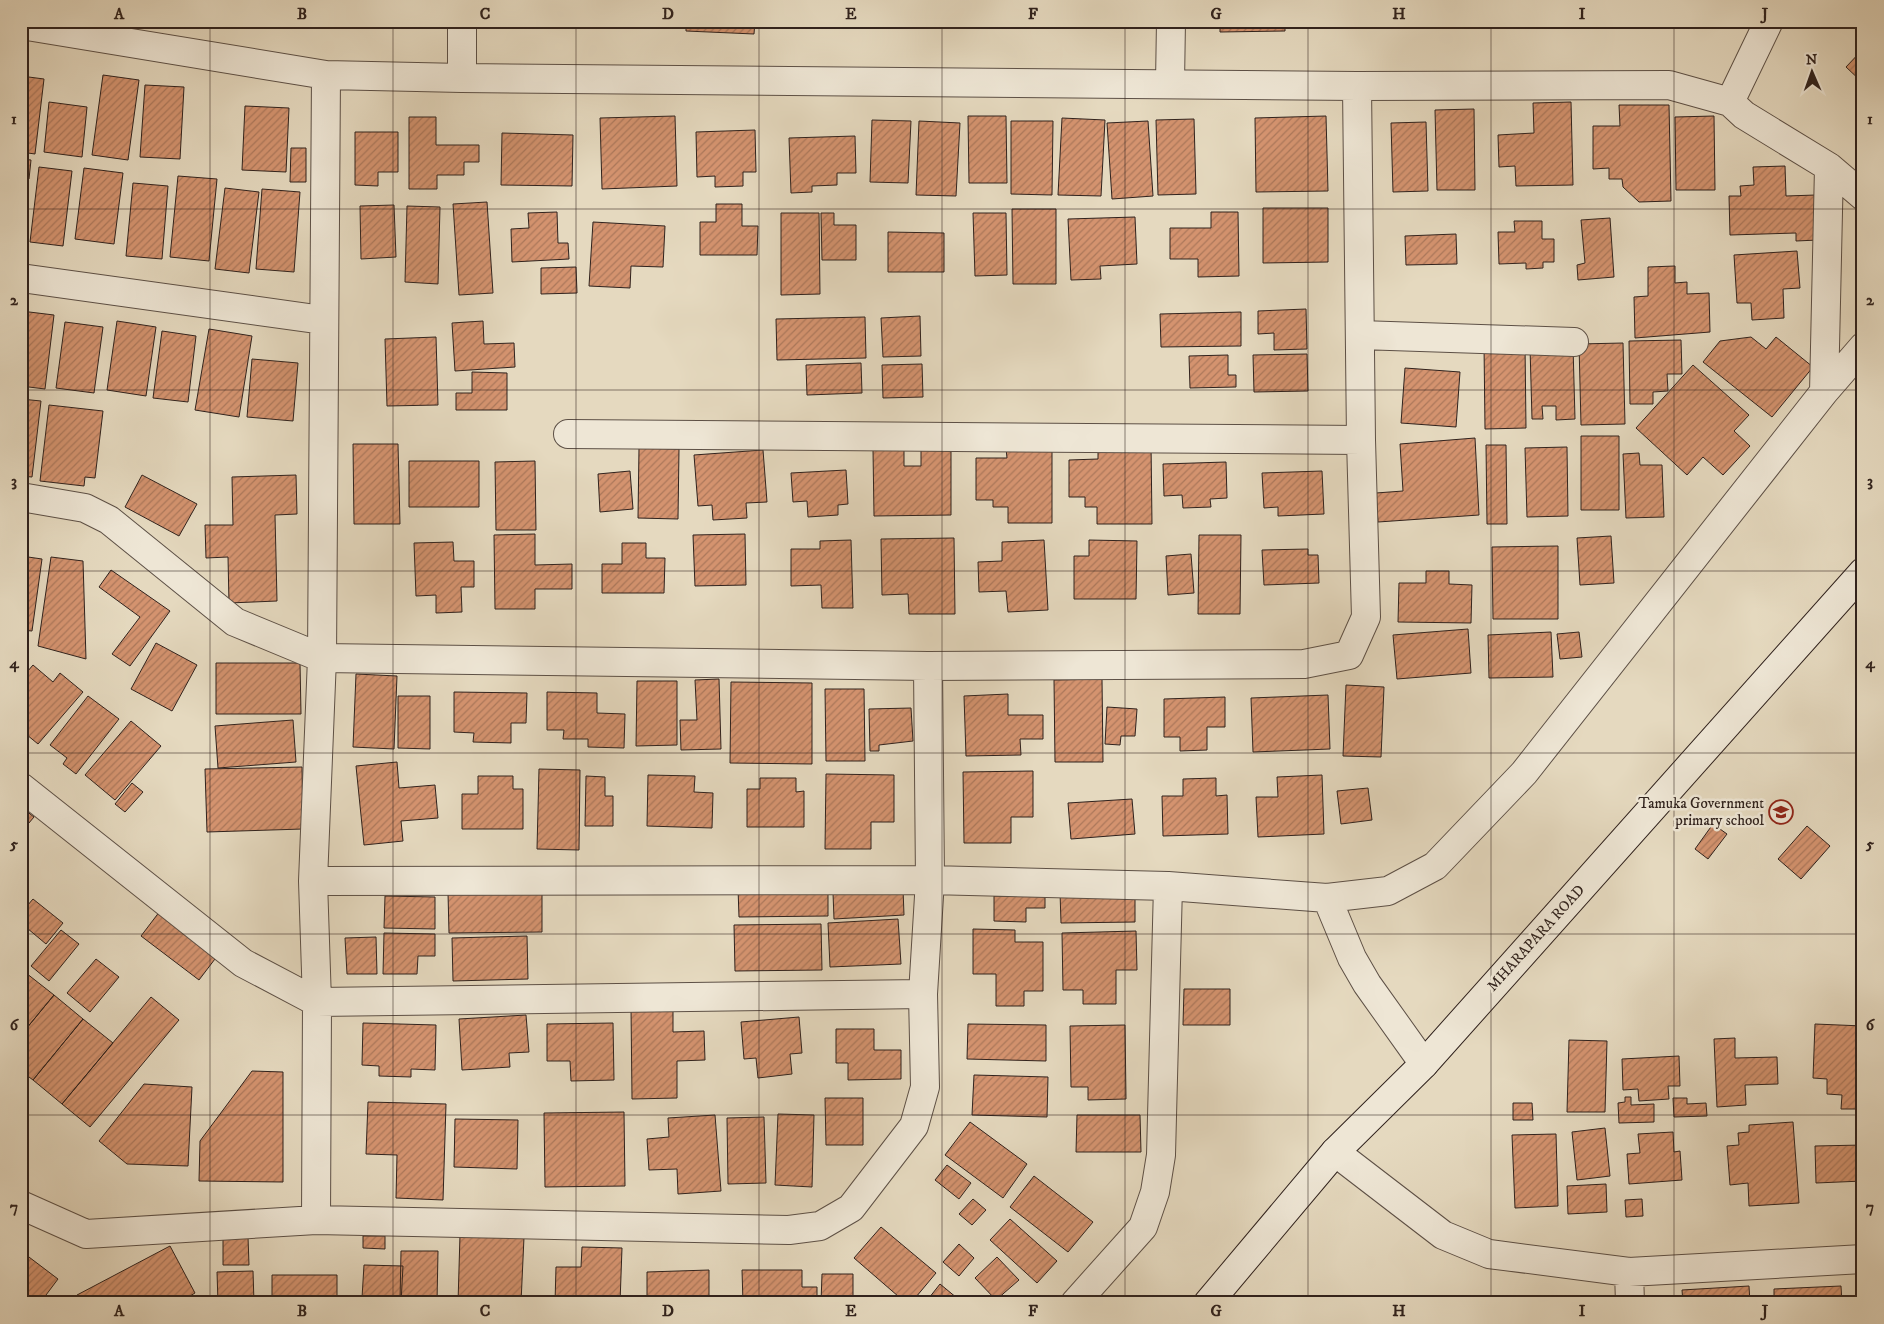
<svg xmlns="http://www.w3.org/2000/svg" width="1884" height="1324" font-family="'IM FELL DW Pica',serif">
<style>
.building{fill:url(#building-hatch);stroke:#30221d}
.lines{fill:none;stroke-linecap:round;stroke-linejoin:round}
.street-casing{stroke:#5d5046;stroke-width:30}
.secondary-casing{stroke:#30221d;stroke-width:30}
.street{stroke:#eee6d5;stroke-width:28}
.secondary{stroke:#eee6d5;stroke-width:28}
.grid{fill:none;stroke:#30221d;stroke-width:1;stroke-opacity:0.55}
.labels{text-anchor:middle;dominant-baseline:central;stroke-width:5;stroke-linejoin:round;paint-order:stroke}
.poi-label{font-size:15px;fill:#30221d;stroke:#eee6d5;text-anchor:end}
.street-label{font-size:15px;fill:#30221d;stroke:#eee6d5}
.neatline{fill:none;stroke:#30221d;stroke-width:2}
.grid-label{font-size:16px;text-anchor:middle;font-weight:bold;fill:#30221d}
</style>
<defs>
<pattern id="building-hatch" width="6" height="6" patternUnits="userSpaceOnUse" patternTransform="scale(1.25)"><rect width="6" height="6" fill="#d4936f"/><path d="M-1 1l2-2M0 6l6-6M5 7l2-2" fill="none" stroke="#ac785b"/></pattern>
</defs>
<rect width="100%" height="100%" fill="#e5d9bf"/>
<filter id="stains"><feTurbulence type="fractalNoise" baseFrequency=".004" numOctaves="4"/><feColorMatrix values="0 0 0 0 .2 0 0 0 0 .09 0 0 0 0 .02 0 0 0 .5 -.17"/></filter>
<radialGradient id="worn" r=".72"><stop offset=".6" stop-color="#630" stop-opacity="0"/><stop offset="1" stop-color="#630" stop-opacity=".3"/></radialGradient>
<path class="building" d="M686,21h69l-1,13 -68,-3z
M780,21h40v3h-40z
M1220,21h65v10l-65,1z
M1863,49v34l-17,-16z
M103,75l36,5 -11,80 -36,-5z
M21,76l23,3 -9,75 -14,-2z
M145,85l39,2 -4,72 -40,-2z
M49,102l38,5 -5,50 -38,-5z
M1571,102l2,83 -57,1 -1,-20 -16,1 -1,-32 36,-2 -1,-30z
M1619,105h50l2,96 -32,1 -16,-15 -1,-8h-13v-11l-16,1v-43h27z
M245,106l44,2 -3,64 -44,-2z
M1474,109l1,81h-38l-2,-80z
M675,116l2,70 -75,3 -2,-71z
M968,116h38l1,67h-38z
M1326,116l2,75 -72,1 -1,-74z
M1714,116l1,74h-39l-1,-73z
M409,117h27v28h43v17h-15v13h-27v14h-28z
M1062,118l43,2 -4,76 -43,-1z
M1194,119l2,75 -38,1 -2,-75z
M872,120l39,1 -3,62 -38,-1z
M919,121l41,2 -4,73 -40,-1z
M1011,121h42l-1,74 -41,-1z
M1148,121l5,75 -41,3 -5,-76z
M1426,122l2,69 -35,1 -2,-69z
M755,130l1,42h-13v14l-28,1v-11l-18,1 -1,-45z
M355,132h43v40h-20v14l-23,-1z
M502,133l71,2 -1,51 -71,-1z
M855,136l1,37h-19v12l-25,1v6l-21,1 -2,-55z
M291,148h15v34h-16z
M21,159l10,1 -2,19 -8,-1z
M1785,166l1,30 30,-1 2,45 -22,1v-8l-66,2 -1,-39h12l-1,-10 14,-1 -1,-18z
M39,167l33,4 -9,75 -33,-4z
M84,168l39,5 -9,71 -39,-5z
M178,176l39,3 -8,82 -39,-4z
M133,183l35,3 -6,73 -36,-3z
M225,188l34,4 -10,81 -34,-4z
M262,189l38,3 -6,80 -38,-3z
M487,202l6,91 -34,2 -6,-91z
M716,204h26v22h16l-1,29h-57v-33h16z
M394,205l2,52 -35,2 -1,-53z
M407,206l33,1 -2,77 -33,-2z
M1263,208h65v54l-65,1z
M1012,209h44v75h-43z
M557,212l1,31h10l1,16 -57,3 -1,-33 18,-1 -1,-15z
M1211,212h27l1,64 -41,1v-18h-28v-31h41z
M781,213h38l1,81 -39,1z
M821,213h13v12h22v35h-34z
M973,213h33l1,62 -32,1z
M1135,217l2,47 -37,2 1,13 -30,1 -3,-61z
M1610,218l4,59 -36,3 -1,-15 8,-2 -4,-43z
M1514,221h28v18h12v23h-11v6l-17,1v-6l-27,1 -1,-32h17z
M593,222l72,4 -2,41 -32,-1 -1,22 -41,-2z
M888,232l56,1v39h-56z
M1456,234l1,30 -51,1 -1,-29z
M1797,251l3,37 -17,1 1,29 -32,2 -1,-17h-14l-3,-48z
M1675,266v17l12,-1v12l22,-1 1,39 -75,6 -1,-41 14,-1v-29z
M576,267l1,26 -36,1v-26z
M1306,309l1,40 -33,1v-17l-16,1v-23z
M21,311l33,4 -9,74 -24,-3z
M1241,312v34l-80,1 -1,-33z
M920,316l1,40 -38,1 -2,-39z
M865,317l1,41 -89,2 -1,-41z
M117,321l39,6 -10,69 -39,-6z
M483,321l1,23 30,-1 1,24 -60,4 -3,-48z
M65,322l38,5 -9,66 -38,-5z
M209,329l43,7 -13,81 -44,-7z
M162,331l34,5 -8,66 -35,-4z
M436,337l2,68 -51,1 -2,-67z
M1751,337l15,12 10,-12 37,30 -41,50 -69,-55 17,-21z
M1681,340l1,34h-15l1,17 -15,1v12h-23l-1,-63z
M1623,343l2,81 -44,1 -2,-81z
M1484,345h41l1,83 -41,1z
M1573,346l2,73 -19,1v-14h-14l1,13h-11l-2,-72z
M1307,354l1,37 -54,1 -1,-37z
M1228,355v20h8v12l-46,1 -1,-32z
M252,359l46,4 -5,58 -46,-4z
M861,363l1,30 -55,2 -1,-30z
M922,364l1,33 -40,1 -1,-33z
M1693,365l56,50 -15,16 16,15 -27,29 -20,-18 -16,18 -51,-47z
M1405,368l55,4 -4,55 -55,-4z
M472,372l35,1v37h-51v-17h16z
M21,399l20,2 -9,76 -11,-1z
M49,405l54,6 -8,67 -10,-1 -1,9 -44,-5z
M1581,436h38v74h-38z
M1475,438l4,77 -101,7 -2,-29 27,-2 -3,-47z
M1151,443l1,81h-55v-17h-12v-10h-16v-37l29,-1v-15z
M353,444h45l2,80h-46z
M1486,445h20l1,79h-20z
M921,447h30v68l-77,1 -1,-66h31v16h17z
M1567,447l1,69 -41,1 -2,-69z
M639,448l40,1 -1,70 -40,-1z
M1006,448h46v75h-44v-16h-15v-7h-17v-42h31z
M763,450l4,52 -21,1 1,15 -34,2 -1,-15 -14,1 -4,-51z
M1639,453l1,12h22l2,52 -38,1 -3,-64z
M409,461h70v46h-70z
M535,461l1,69h-40l-1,-68z
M1226,462l1,36 -17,1 1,8 -28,1 -1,-13 -18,1 -1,-32z
M846,470l2,34 -10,1v10l-30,2 -1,-16 -14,1 -2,-29z
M630,471l3,38 -33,3 -2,-38z
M1322,471l2,43 -46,2v-9l-14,1 -2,-35z
M142,475l55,29 -18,32 -54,-29z
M296,475l1,39 -22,1 2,86 -48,2 -1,-46 -22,1 -1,-33h28l-1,-48z
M535,534v31l37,-1v25h-37v20h-40l-1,-74z
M745,534l1,51 -51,1 -2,-51z
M1199,535h42l-1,79h-42z
M1611,536l3,47 -34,2 -3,-47z
M954,538l1,76h-46l-1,-20 -26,1 -1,-56z
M851,540l2,68h-31l-1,-23 -30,1v-37h29v-8z
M1044,540l4,70 -40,2 -2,-21 -27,1 -1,-30 24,-1v-19z
M1089,540l48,1 -1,58h-62v-43h15z
M453,542l1,19h20v26h-13l1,25 -26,1v-18l-20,1 -2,-53z
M622,543h24v15h19l-1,35h-62v-29h20z
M1558,546v73h-65l-1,-72z
M1308,549v6h10l1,28 -55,2 -2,-35z
M1191,554l3,39 -26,2 -2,-39z
M21,556l21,3 -10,72 -11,-1z
M51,557l32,4 3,98 -48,-13z
M111,570l59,41 -40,55 -18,-12 28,-37 -41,-30z
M1426,571h23v13l23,1 -1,38 -73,-1 1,-39h27z
M1468,629l3,44 -74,6 -4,-44z
M1551,632l2,45 -64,1 -1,-43z
M1579,632l3,25 -22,2 -3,-25z
M156,643l41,22 -25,46 -41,-22z
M216,663h84l1,51h-85z
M33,665l20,17 7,-9 23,19 -45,52 -17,-14v-51z
M356,674l41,2 -3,73 -41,-2z
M719,679l2,70 -40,1 -1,-30h17l-2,-40z
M1102,679l1,83h-48l-1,-82z
M637,681h40v64l-41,1z
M731,682l81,1v81l-82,-1z
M1346,685l38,2 -3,70 -38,-1z
M825,689h39l1,72h-39z
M454,692l73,1 -1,30h-15v20l-38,-1 1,-9 -20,-1z
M547,692l50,1v20l28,1 -1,34 -36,-1v-8h-25l1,-9h-17z
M1008,694v21h35v24h-23l1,16 -55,1 -2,-60z
M1328,695l2,54 -77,3 -2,-54z
M88,696l31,23 -43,55 -13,-10 4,-6 -17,-13z
M398,696h32v53l-32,-1z
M1225,697v30h-18v23l-27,1v-14h-16v-38z
M1107,707l30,2 -2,27h-14l-1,9 -15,-1z
M911,708l2,33 -34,4v6h-9l-1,-42z
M293,720l3,42 -78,6 -3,-42z
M131,721l30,25 -46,54 -30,-25z
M397,762l2,26 36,-3 3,33 -37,3 2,20 -39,4 -8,-79z
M302,767l1,62 -96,3 -2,-63z
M539,769l41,1 -1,80 -42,-1z
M1033,771v46h-22v26h-47l-1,-71z
M826,774l68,1v47h-23v27h-46z
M648,775l47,1 -1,16 19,1 -1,35 -65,-2z
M1322,775l2,59 -66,3 -2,-40h22l-1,-20z
M478,776h35v13h10v40h-61v-35h16z
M586,776l19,1v19h8v30h-28z
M760,778h36v14l8,-1v36h-57v-38h13z
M1216,778v18l11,-1 1,39 -65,2 -1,-40h21v-17z
M132,783l11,9 -18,20 -10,-8z
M1368,788l4,32 -31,4 -4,-33z
M1132,799l3,35 -64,5 -3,-36z
M21,807l13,10 -11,13 -2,-1z
M1713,824l14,10 -19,25 -13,-10z
M1807,826l23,20 -29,33 -23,-20z
M738,888h90v28l-89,1z
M903,889l1,26 -70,4 -1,-26z
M542,891v41l-93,1 -1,-40z
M1135,891v31l-74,1 -1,-31z
M385,896l50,1v32l-51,-1z
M994,896h51v12h-19v14l-32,-1z
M33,899l30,24 -17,21 -25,-21v-10z
M160,911l58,44 -19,25 -58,-44z
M898,919l3,45 -71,3 -2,-44z
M821,924l1,46 -87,1 -1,-46z
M973,929l42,1v12h28v49h-19v15h-28v-32h-23z
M61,930l18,14 -30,37 -18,-15z
M1136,931l1,39h-21v34h-33v-14h-20l-1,-57z
M384,933l51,1v22h-17l-1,18h-34z
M527,936l1,43 -75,2 -1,-43z
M376,937l1,37h-30l-2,-36z
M96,959l23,18 -29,35 -23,-19z
M26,973l28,22 -33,40v-56z
M1184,989h46v36h-47z
M54,995l29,24 -50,61 -12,-9v-36z
M151,997l28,23 -89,107 -28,-23z
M631,1007h42v25l31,-1 1,29 -28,1v37l-45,1z
M526,1015l3,37 -20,1 1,14 -48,3 -3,-51z
M799,1017l3,36 -12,1 2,20 -34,4 -2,-20 -12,1 -3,-37z
M83,1019l30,24 -51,61 -29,-24z
M363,1023l73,2 -1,45 -24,-1v8l-32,-1v-10l-17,-1z
M613,1023l1,57 -43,1 -1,-20h-23v-37z
M968,1024l78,1v36l-79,-2z
M1815,1024l48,2v83h-22l1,-14 -15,-1v-15l-14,-1z
M1125,1025l1,74 -38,1v-13h-17l-1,-61z
M836,1029h38v21h27v29l-53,1v-17h-12z
M1735,1038v20l42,-1 1,27 -33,1 1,20 -29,2 -3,-68z
M1569,1040l38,1 -2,71h-38z
M1679,1056l1,30h-12l1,13 -30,2 -1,-12 -15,1 -1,-31z
M252,1071l31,1v110l-84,-1 1,-40z
M974,1075l74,2 -1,40 -75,-2z
M144,1084l48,3 -4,79 -61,-2 -28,-23z
M1625,1097h6v8l23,-1v18l-35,1 -1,-20 7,-1z
M825,1098h38v47h-37z
M1673,1098h14v6l19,-1 1,13 -33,1z
M368,1102l78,2 -3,96 -47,-2 1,-43 -31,-1z
M1513,1103h19l1,17h-20z
M624,1112l1,74 -80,1 -1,-74z
M778,1114l36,1 -2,72 -37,-2z
M715,1115l6,76 -43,3 -1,-25 -28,1 -2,-31 22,-2 -1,-19z
M1077,1115h63l1,37h-65z
M764,1117l2,66 -38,1 -1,-66z
M455,1119l63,1 -1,49 -63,-2z
M970,1122l57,42 -24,34 -58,-43z
M1793,1122l6,81 -50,3 -1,-23 -18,2 -3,-39 12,-1 -1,-12 11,-1v-7z
M1605,1128l5,48 -33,4 -5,-48z
M1673,1132l1,20 6,-1 2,29 -53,4 -2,-30 13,-1 -2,-19z
M1556,1134l2,72 -43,2 -3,-73z
M1863,1145v36l-47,2 -1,-37z
M947,1165l24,18 -12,16 -24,-19z
M1034,1176l59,46 -25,30 -58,-45z
M1606,1184l1,28 -39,2 -1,-28z
M973,1199l13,11 -14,15 -13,-11z
M1642,1199l1,17 -17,1 -1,-17z
M1010,1219l47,42 -20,22 -47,-43z
M881,1227l55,46 -25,30h-5l-52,-45z
M460,1235l64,2 -3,66h-63z
M363,1236h22v13l-22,-1z
M223,1237h25l1,28h-26z
M959,1244l15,14 -15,18 -16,-14z
M170,1246l25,47 -17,10h-97l-4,-8z
M582,1247l40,1 -2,55h-65l1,-36h25z
M21,1251l37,28 -18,24h-19z
M401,1251h37l-1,52h-37z
M997,1257l22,23 -23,20 -21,-22z
M364,1265l39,1 -2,37h-16v-4l-23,-1z
M709,1270v33h-62v-31z
M742,1270h60v17h15v16h-74z
M253,1271l1,32h-36l-1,-31z
M822,1274h31v29h-32z
M272,1275h65v28h-65z
M940,1284l23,19h-38z
M1749,1286l1,17h-67l-1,-13z
M1841,1286l1,17h-68v-14z
M1553,1296h45v7h-45z"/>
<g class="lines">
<g class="street-casing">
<path id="street" d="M21,25l305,50 136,3 895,8 312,-1 61,17 14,13 85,52 34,29
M462,78v-57
M1170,83l1,-62
M1730,102l39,-81
M21,278l302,42
M1360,335l214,7
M1824,392l39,-45
M568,434l793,6
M21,497l64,11 24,12 126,102 87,36 606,8 376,-2 45,-9 17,-38 -5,-177 -4,-354
M21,787l222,176 74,39 606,-8
M313,881l617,-1 238,6 159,12 25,60 15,26 57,80
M1327,898l61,-7 47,-25 89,-93 300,-381 5,-225
M1335,1152l108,83 46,19 140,18 234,-13
M21,1205l65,29 230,-14 473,10 31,-4 31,-18 63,-82 11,-39 -2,-93 7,-114 -2,-214
M316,1220l1,-218 -4,-121 9,-223 4,-583
M1629,1272l1,31
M1075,1303l68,-76 12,-35 6,-37 7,-269"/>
</g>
<g class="secondary-casing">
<path id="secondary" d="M1208,1303l127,-151 89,-88 439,-492"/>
</g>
<use href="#street" class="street"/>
<use href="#secondary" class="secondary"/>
</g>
<path class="grid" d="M210,21v1282M393,21v1282M576,21v1282M759,21v1282M942,21v1282M1125,21v1282M1308,21v1282M1491,21v1282M1674,21v1282M21,209h1842M21,390h1842M21,571h1842M21,753h1842M21,934h1842M21,1115h1842"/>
<defs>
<g id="school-ring" transform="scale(1.25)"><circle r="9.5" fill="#eee6d5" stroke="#8f2418" stroke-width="1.5"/><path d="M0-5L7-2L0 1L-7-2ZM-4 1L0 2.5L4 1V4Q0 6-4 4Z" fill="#8f2418"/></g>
</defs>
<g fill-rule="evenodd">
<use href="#school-ring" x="1781" y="812"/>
</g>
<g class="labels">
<g class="poi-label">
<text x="1764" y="803">Tamuka Government<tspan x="1764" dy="17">primary school</tspan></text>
</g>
<g class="street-label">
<text transform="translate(1536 938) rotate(-48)">MHARAPARA ROAD</text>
</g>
</g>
<rect width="1884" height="1324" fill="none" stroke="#e5d9bf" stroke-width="55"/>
<g transform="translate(1812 72) rotate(358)" stroke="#eee6d5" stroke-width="4" paint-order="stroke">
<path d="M0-4L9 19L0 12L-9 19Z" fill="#30221d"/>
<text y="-8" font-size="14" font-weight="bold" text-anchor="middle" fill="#30221d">N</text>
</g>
<rect x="28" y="28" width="1828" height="1268" class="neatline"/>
<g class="grid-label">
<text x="119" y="19">A</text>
<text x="302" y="19">B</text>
<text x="485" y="19">C</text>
<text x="668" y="19">D</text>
<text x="851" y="19">E</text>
<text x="1033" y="19">F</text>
<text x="1216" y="19">G</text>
<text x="1399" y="19">H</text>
<text x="1582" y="19">I</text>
<text x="1765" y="19">J</text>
<text x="14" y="124">1</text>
<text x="1870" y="124">1</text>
<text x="14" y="305">2</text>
<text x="1870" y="305">2</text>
<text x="14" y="486">3</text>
<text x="1870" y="486">3</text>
<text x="14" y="668">4</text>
<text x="1870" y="668">4</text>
<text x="14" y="849">5</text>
<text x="1870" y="849">5</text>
<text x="14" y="1030">6</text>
<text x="1870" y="1030">6</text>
<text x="14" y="1212">7</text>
<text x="1870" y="1212">7</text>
<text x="119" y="1316">A</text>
<text x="302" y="1316">B</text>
<text x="485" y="1316">C</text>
<text x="668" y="1316">D</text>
<text x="851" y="1316">E</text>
<text x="1033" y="1316">F</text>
<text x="1216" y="1316">G</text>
<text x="1399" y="1316">H</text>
<text x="1582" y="1316">I</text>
<text x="1765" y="1316">J</text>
</g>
<rect width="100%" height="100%" filter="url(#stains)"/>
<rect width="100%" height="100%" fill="url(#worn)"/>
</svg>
